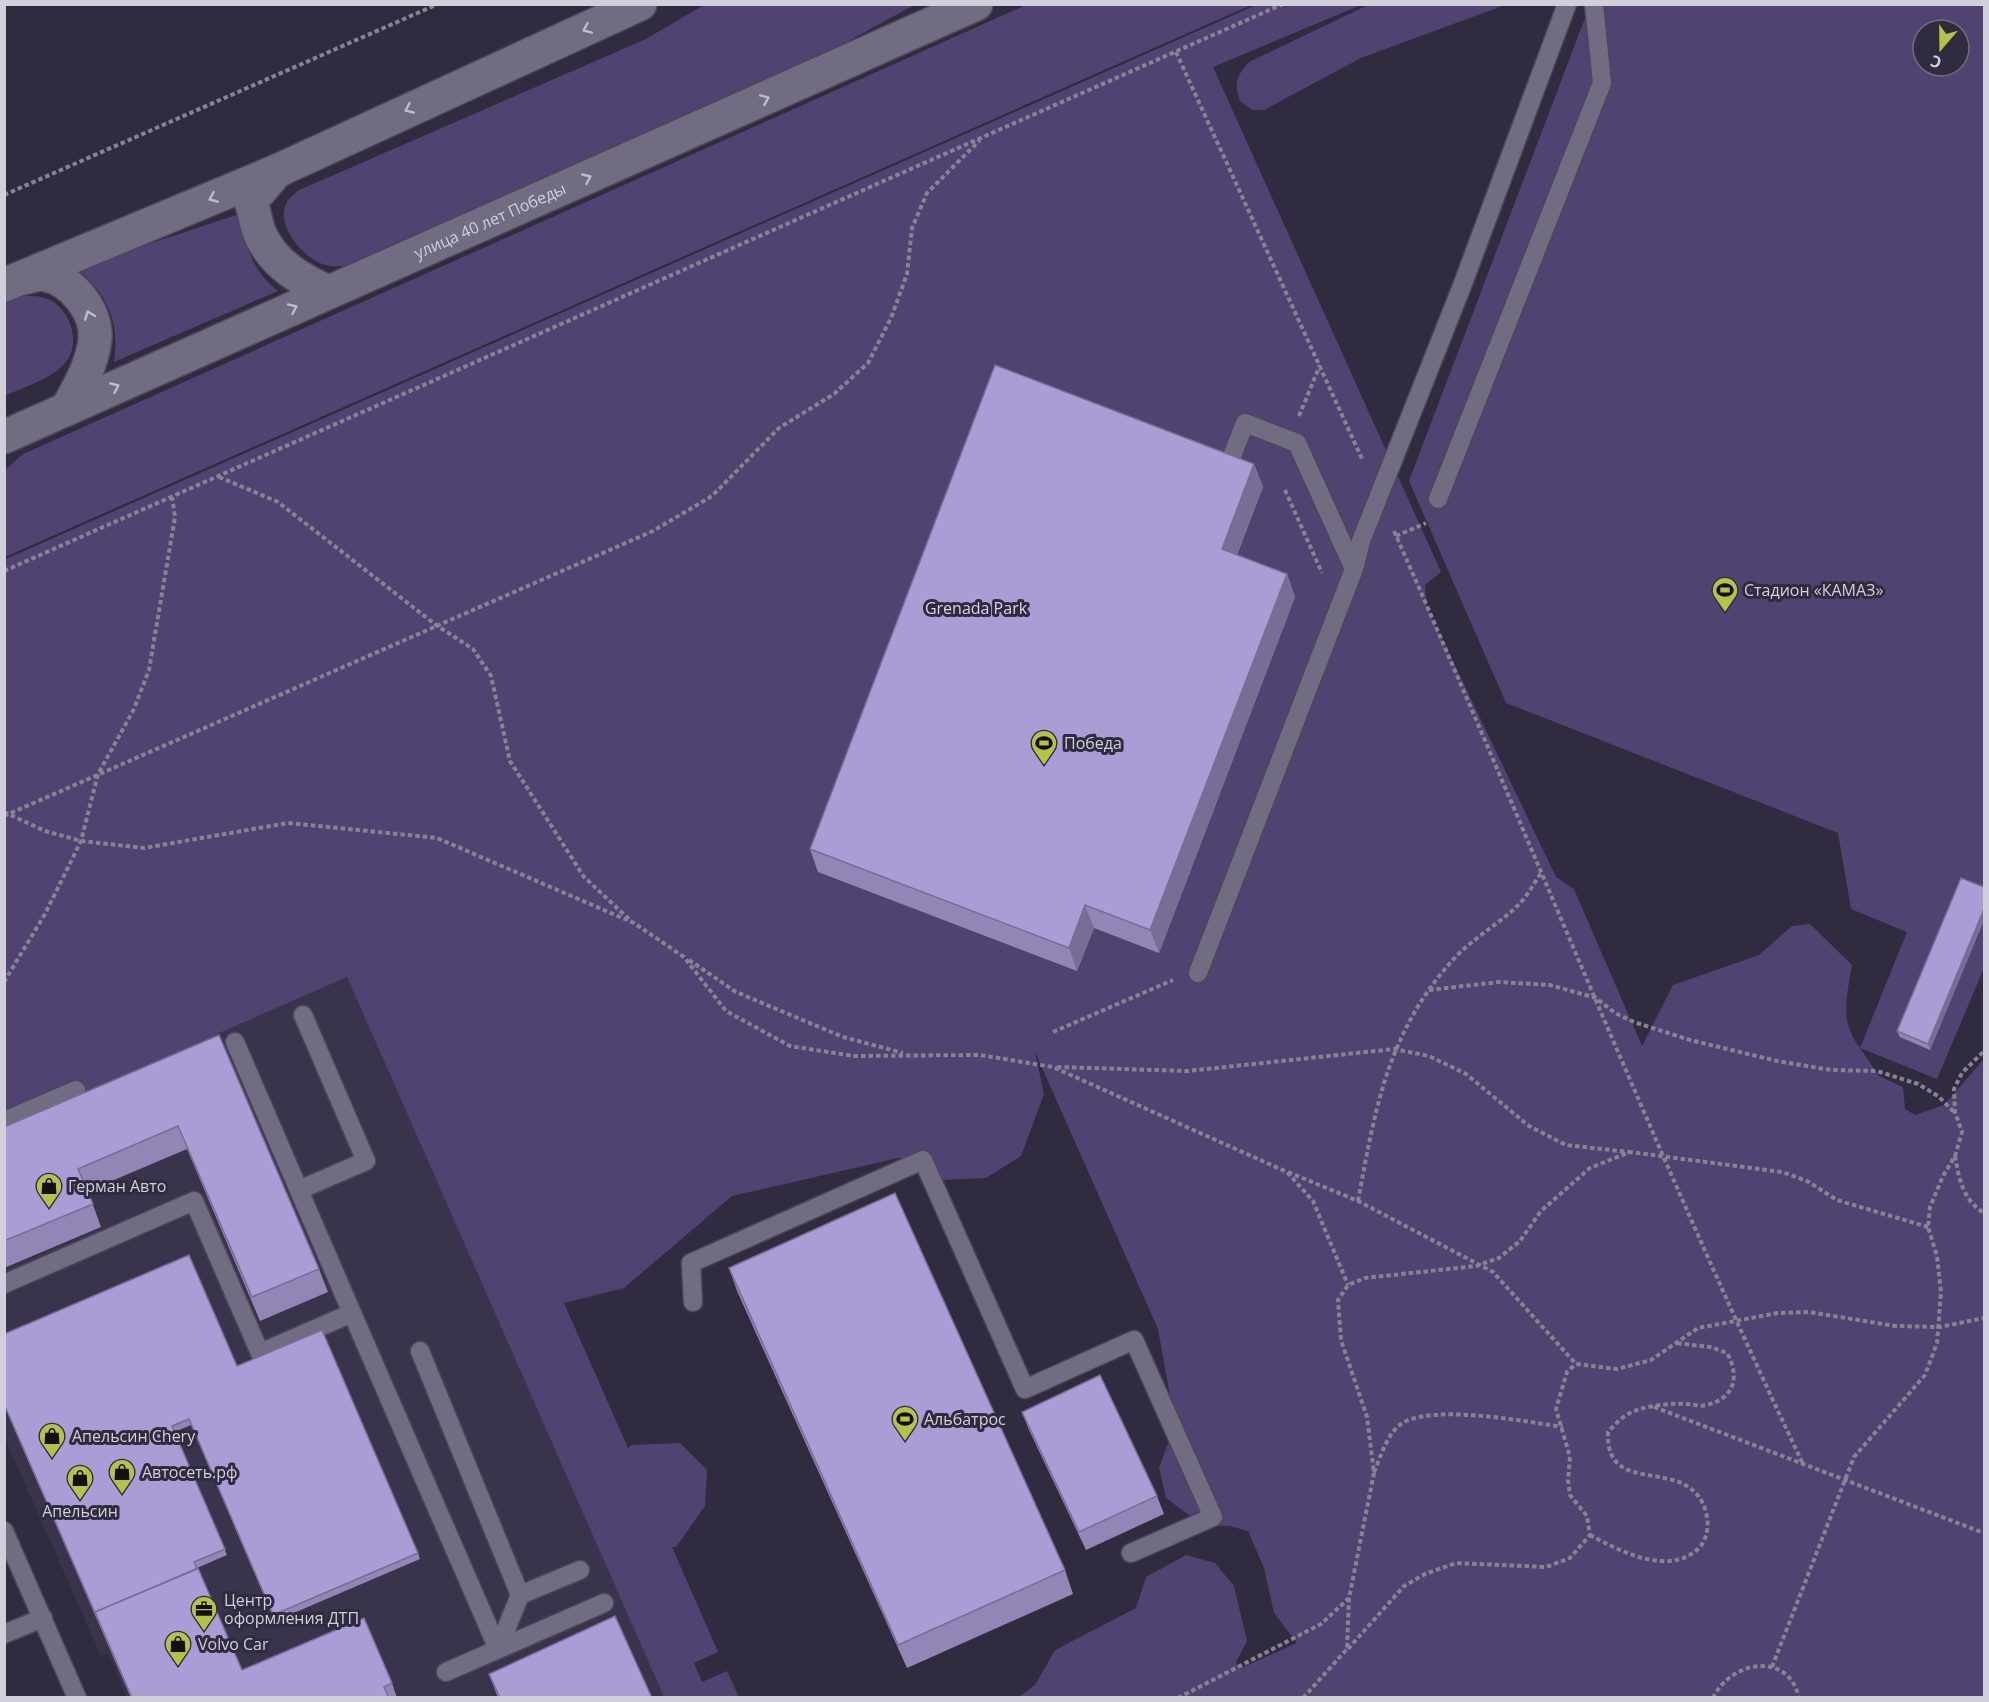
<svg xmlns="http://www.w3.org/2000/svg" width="1989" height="1702" font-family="'Open Sans',sans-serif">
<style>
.built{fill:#39334c}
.green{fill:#504371;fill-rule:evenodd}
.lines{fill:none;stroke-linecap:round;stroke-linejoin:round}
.service-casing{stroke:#4c4858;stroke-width:21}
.tertiary-casing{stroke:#4c4858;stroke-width:36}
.path{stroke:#878393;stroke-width:4;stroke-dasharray:4.5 3;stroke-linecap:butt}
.service{stroke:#716c82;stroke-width:18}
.tertiary{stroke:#716c82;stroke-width:33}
.wall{fill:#9286b7}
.shaded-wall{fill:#776d95}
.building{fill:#aa9cd5;stroke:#776d95;stroke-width:1.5}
.oneway{stroke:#bfbbca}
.labels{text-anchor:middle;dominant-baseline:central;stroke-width:6;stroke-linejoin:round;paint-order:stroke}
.street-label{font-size:16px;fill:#d2cfdc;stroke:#302b3e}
.poi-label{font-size:16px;fill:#d2cfdc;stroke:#302b3e;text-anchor:start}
.park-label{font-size:16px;fill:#dbd3f4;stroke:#302b3e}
</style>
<rect width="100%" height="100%" fill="#302b3e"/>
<path class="built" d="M347,977l317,720h-537l-19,-44 -7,3 -96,-217 -1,-306 213,-95 -2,-3z"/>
<path class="green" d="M1370,4l135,1 -144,53 -97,52h-12l-12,-9c-6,-17 -4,-25 9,-39z
M704,5h210l-76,42 -493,219c-6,0 -14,1 -20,-1 -21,-6 -51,-40 -38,-63 2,-4 7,-7 10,-11l349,-152z
M1026,5h225l-1246,552v-87l18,-16z
M1256,5h105l-148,62 228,505 -16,13 2,22 129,270 18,12 68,157 31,-61 86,-30 33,-29 18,-2 42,41c-5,31 -13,56 8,83l47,-116 -56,-23 -13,-76 -332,-130 -97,-222 181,-476h394v963l-47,111 -77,-31 19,28 24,11 2,22 10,6 29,-10 40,-46v638h-965l16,-12 20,-35 81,-42 10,-31 40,-22 29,8 19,23 13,55 -11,21 3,7 58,-26 -23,-30 -10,-45 -16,-37 -18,-5 -28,-1 -36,-27 -7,-30 16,-44 -17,-95 -123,-277 9,42 -23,62 -35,22 -43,2 -18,-20 -27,-2 -166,38 -108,92 -60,15 64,145 3,-3 49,-2 27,27 -2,36 -29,41h-4l46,105 -24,11 8,19 25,-11 12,26h-75l-317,-720 -132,58 2,4 -212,94 -1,-573zM1923,30h36v36h-36z
M242,213c2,33 10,57 36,78l-164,71c6,-40 -7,-69 -38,-94z
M20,296c11,0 22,-1 32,5 18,11 28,39 16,58 -12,19 -43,27 -63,37l-1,-95z"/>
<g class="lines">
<g class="service-casing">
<path id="service" d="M1228,466l17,-43 52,20 57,126
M1438,499l164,-416 -8,-79
M1198,973l156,-404 7,-28 101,-255 105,-282
M4,1121l72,-31
M299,1190l67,-29 -63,-146
M4,1284l190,-83 66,152 92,-40 -117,-271
M693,1302l-2,-39 232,-103 102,229 109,-49 79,177 -82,36
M352,1313l146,336
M420,1351l100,244 60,-25
M4,1531l73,167
M4,1634l39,-16
M498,1649l22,-54
M446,1672l158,-69"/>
</g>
<g class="tertiary-casing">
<g id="tertiary">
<path d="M277,171l-26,30c4,12 5,27 11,37 14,28 40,42 66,54"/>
<path d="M23,278c6,-1 16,-5 23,-3 27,5 52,38 49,65 -3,25 -16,47 -28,69"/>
<path d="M4,285l273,-114 363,-167"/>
<path id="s1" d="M4,437l972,-433"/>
</g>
</g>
<path class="path" d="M1176,52l187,409
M4,195l434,-191
M1299,416l21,-51
M219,477l59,25 158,123 37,24 18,27 19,85 74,116 47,44
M1285,490l37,83
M1394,531c137,310 263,626 409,933
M1396,536l30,-13
M4,571l1279,-567
M4,812l41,19 36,10 63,7 144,-25 149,15 197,85 50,34 42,54 64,35 64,10 126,-1 73,12 234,105 26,29 35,84
M4,816l649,-285 59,-35 67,-68 55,-34 34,-31 23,-45 16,-44 5,-46 15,-35 53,-53
M689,960l47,32 107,45 60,16
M4,982l41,-68 36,-73 17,-67 35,-63 16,-41 26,-153 -3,-20
M1429,990l70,-8 51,3 46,13 19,15 19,9 56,18 87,21 54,9 46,1 41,13 20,12 16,16
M1053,1032l120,-52
M1057,1067l131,4 206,-22 35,7 37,18 63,52 37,19 63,7
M1955,1156c4,23 8,44 29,57
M1288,1172l70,29 135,71 83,92 41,5 34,-9 47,-32 80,-15 31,-1 86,14 45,1 44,-9
M1358,1201c17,-91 29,-167 93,-239 17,-20 43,-35 63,-53 11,-9 19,-24 27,-36
M1654,1407l330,126
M1374,1472c7,-16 13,-38 27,-48 30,-21 127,-2 162,3
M1590,1535c30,16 80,43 110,12 8,-10 9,-23 6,-35 -17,-60 -101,-11 -98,-80 8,-9 18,-19 29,-22 15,-5 35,-7 51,-6 6,0 12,3 18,1 29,-6 34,-29 21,-52l-17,-6 -35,-4
M1348,1649l56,-63 21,-12 31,-11 90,4 24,-9 20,-23 -3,-19 -17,-21 -2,-15 2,-23 -14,-48 11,-37 9,-8
M1772,1667l82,-210 71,-82 12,-32 4,-51 -4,-36 -9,-29 2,-20 13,-31 12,-20 7,-24 -7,-20 -1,-23 8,-16 22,-22
M1178,1698l143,-74 28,-26
M1303,1698l44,-49 2,-51 25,-125 -7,-56 -26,-77 -3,-40 10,-15 17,-7 111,-12 23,-8 21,-17 21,-30 49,-43 40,-16 152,20 25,9 30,19 91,27
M1713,1698c18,-38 76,-47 86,0"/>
<use href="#service" class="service"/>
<use href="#tertiary" class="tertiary"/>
</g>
<path class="wall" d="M1254,464l9,23 -26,68 50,19 8,23 -136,356 -65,-25 -17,43 -259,-99 -8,-23z
M1984,887v33l-54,130 -30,-13 -3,-6z
M219,1035l100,234 9,23 -68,29 -73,-172 -99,42 13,36 -97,41v-141z
M729,1268l336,302 8,24 -166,74 -170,-377z
M237,1366l181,187 2,6 -145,62 -84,-196 -17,7 53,123 -30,13 45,102 150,13 5,15h-266l-127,-293z
M1022,1412l135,84 7,18 -78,36 -57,-120z
M489,1674l163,24h-154z"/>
<path class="shaded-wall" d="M1254,464l9,23 -33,85 -8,-23z
M1287,574l8,23 -136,356 -9,-23z
M1085,905l9,23 -17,43 -8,-23z
M1984,909v11l-54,130 -2,-6z"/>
<path class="building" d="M995,365l259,99 -32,85 65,25 -137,356 -65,-25 -16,43 -259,-99z
M1961,878l23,9v22l-56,135 -31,-13z
M219,1035l100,234 -67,28 -74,-171 -100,43 15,35 -89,37v-114z
M895,1193l170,377 -167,75 -169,-377z
M189,1255l48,111 85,-36 96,223 -145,62 -84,-196 -17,7 53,123 -31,13 3,7 -102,43 7,17 -98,-225v-70z
M1100,1375l57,121 -78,36 -57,-120z
M198,1568l44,102 122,-52 28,65 -8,4 5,11h-257l-37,-86z
M615,1616l37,82h-152l-11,-24z"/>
<defs><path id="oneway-chevron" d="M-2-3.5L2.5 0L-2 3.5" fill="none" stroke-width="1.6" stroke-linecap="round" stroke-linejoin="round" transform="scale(1.5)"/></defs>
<g class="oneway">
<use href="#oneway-chevron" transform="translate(587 29) rotate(156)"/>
<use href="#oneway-chevron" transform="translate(765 99) rotate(-24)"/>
<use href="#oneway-chevron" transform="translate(409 109) rotate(156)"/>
<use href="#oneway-chevron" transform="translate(587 178) rotate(-24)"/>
<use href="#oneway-chevron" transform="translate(213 198) rotate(157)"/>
<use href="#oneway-chevron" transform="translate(293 308) rotate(-24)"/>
<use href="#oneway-chevron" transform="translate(89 315) rotate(-110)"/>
<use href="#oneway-chevron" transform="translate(115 387) rotate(-24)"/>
</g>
<defs>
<g id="stadium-pin" transform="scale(1.35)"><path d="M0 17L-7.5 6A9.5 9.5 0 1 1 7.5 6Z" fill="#b4c24a" stroke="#302b3e"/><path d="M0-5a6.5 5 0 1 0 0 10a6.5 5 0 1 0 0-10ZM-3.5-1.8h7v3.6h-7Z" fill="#111"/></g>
<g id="shop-pin" transform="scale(1.35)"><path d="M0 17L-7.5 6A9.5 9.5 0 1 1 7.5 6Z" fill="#b4c24a" stroke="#302b3e"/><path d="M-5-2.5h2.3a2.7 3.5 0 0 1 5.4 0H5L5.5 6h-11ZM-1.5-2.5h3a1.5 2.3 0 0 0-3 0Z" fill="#111"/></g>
<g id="office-pin" transform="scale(1.35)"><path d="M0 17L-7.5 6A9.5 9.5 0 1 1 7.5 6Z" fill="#b4c24a" stroke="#302b3e"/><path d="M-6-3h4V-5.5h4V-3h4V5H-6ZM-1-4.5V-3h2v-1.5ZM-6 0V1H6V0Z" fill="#111"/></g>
</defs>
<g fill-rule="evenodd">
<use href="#stadium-pin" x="1725" y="590"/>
<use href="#stadium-pin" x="1044" y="743"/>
<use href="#shop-pin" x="49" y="1186"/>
<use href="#stadium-pin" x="905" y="1419"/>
<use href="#shop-pin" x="52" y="1436"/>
<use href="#shop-pin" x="122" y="1472"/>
<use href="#shop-pin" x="80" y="1478"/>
<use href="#office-pin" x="204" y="1609"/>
<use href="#shop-pin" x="178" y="1644"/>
</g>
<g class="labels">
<g class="street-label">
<text stroke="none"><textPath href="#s1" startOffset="532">улица 40 лет Победы</textPath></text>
</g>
<g class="poi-label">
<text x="1744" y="590">Стадион «КАМАЗ»</text>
<text x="1064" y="743">Победа</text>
<text x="68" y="1186">Герман Авто</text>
<text x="924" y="1419">Альбатрос</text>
<text x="72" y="1436">Апельсин Chery</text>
<text x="142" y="1472">Автосеть.рф</text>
<text x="80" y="1511" text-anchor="middle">Апельсин</text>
<text x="224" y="1600">Центр<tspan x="224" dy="18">оформления ДТП</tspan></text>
<text x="198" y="1644">Volvo Car</text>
</g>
<g class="park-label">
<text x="976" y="608">Grenada Park</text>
</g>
</g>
<rect width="1989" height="1702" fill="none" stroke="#d2cfdc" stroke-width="12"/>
<g transform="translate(1941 48) rotate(200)"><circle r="28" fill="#302b3e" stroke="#716d7d" stroke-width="1.5"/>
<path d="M0-4.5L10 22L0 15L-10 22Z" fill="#b4c24a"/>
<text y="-9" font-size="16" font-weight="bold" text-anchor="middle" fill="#d2cfdc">С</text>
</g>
</svg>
